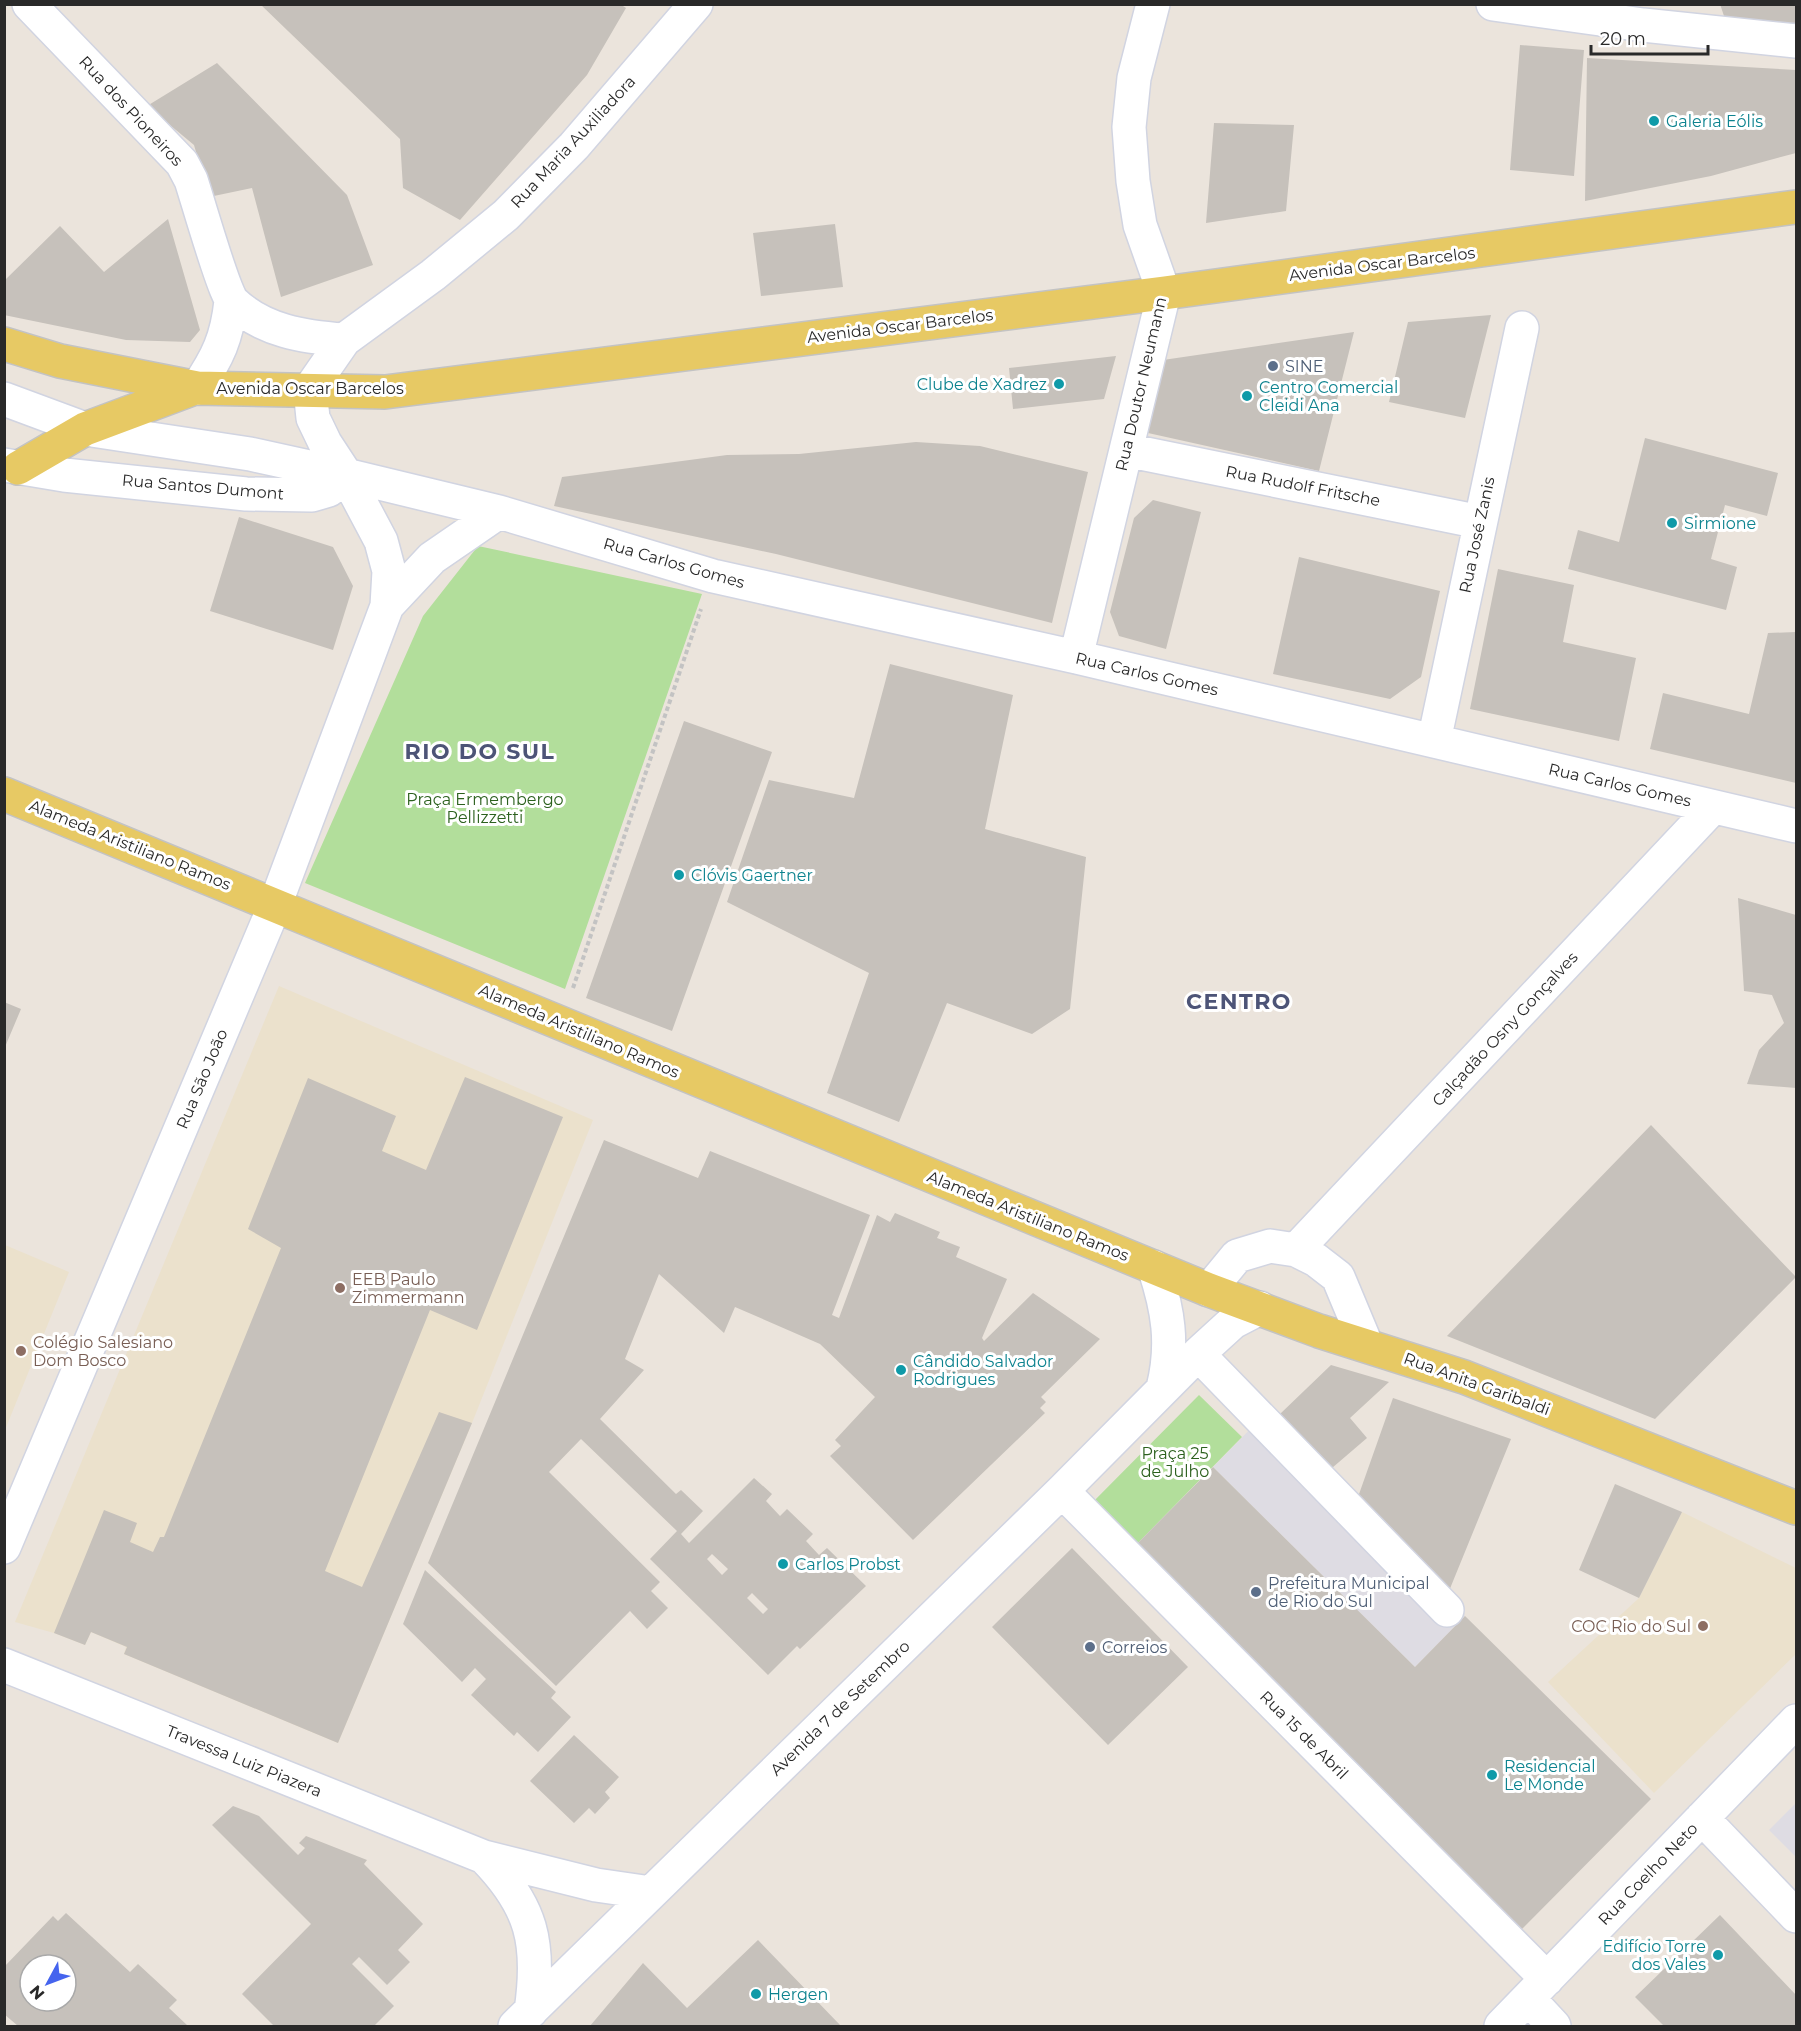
<svg xmlns="http://www.w3.org/2000/svg" width="1801" height="2031" font-family="Montserrat,sans-serif">
<style>
.industrial{fill:#dedce3}
.education{fill:#ebe1cc}
.green{fill:#b2de9b}
.building{fill:#c6c1bb;fill-rule:evenodd}
.lines{fill:none;stroke-linecap:round;stroke-linejoin:round}
.minor-casing{stroke:#d1d4e1;stroke-width:36}
.major-casing{stroke:#c3c3c3;stroke-width:36}
.path{stroke:#c3c3c3;stroke-width:4;stroke-dasharray:4.5 3;stroke-linecap:butt}
.minor{stroke:#fff;stroke-width:33}
.major{stroke:#e7c964;stroke-width:33}
.culture-dot{fill:#0f9aa8;stroke:#fff;stroke-width:2}
.service-dot{fill:#5c6f8a;stroke:#fff;stroke-width:2}
.education-dot{fill:#8d6e63;stroke:#fff;stroke-width:2}
.labels{text-anchor:middle;dominant-baseline:central;stroke-width:6;stroke-linejoin:round;paint-order:stroke}
.street-label{font-size:16px;fill:#292929;stroke:#fff}
.culture-label{font-size:16px;fill:#0d838f;stroke:#fff;text-anchor:start}
.service-label{font-size:16px;fill:#4e5e75;stroke:#fff;text-anchor:start}
.park-label{font-size:16px;fill:#2c611e;stroke:#fff}
.education-label{font-size:16px;fill:#785e54;stroke:#fff;text-anchor:start}
.district-label{font-size:22px;font-weight:bold;letter-spacing:1.5px;fill:#4d5477;stroke:#fff}
</style>
<rect width="100%" height="100%" fill="#ebe4dc"/>
<path class="industrial" d="M1266,1413l199,203 -50,51 -202,-200z
M1796,1803v54l-27,-27z"/>
<path class="education" d="M279,986l314,134 -121,303 -134,320 -214,-89 2,-7 -35,-15 -6,13 -31,-12 -39,-11z
M5,1245l64,27 -64,158z
M1682,1512l114,56v86l-142,139 -106,-111 91,-84z"/>
<path class="green" d="M478,546l224,48 -137,395 -260,-106 118,-267z
M1199,1395l43,42 -111,113 -43,-43z"/>
<path class="building" d="M260,4h360l6,4 -39,67 -127,145 -57,-32 -3,-49z
M1720,4h76v20l-70,-2z
M1520,45l64,5 -10,126 -64,-6z
M1587,58l209,12v83l-85,23 -126,25z
M217,63l130,132 26,70 -92,32 -29,-109 -43,9 -15,-52 -47,-39z
M1214,123l80,2 -8,86 -80,12z
M168,219l32,111 -10,12 -64,-2 -122,-25v-34l56,-55 44,46z
M835,224l8,63 -82,9 -8,-63z
M1491,315l-26,103 -76,-16 19,-80z
M1354,332l-35,139 -171,-38 15,-73z
M1116,356l-12,43 -91,10 -4,-41z
M1645,438l133,35 -11,43 -42,-11 -14,54 26,8 -11,43 -158,-41 10,-39 41,12z
M916,442l64,4 108,26 -36,151 -276,-69 -222,-48 8,-29 165,-22 72,-1z
M1153,500l48,12 -35,137 -47,-13 -9,-24 24,-94z
M239,517l94,30 20,39 -20,64 -123,-39z
M1299,557l141,34 -19,86 -31,22 -117,-25z
M1498,569l76,16 -11,57 73,16 -17,83 -149,-32z
M1796,632v151l-146,-34 13,-56 86,21 19,-81z
M890,664l123,31 -28,134 101,28 -16,152 -38,25 -85,-31 -48,119 -72,-29 42,-120 -142,-71 42,-122 85,18z
M684,721l88,31 -100,279 -86,-33z
M1738,898l58,17v173l-49,-4 12,-34 25,-27 -12,-28 -28,-4z
M4,1002l17,7 -16,38h-1z
M465,1077l98,40 -86,213 -47,-20 -105,261 37,16 77,-175 33,11 -134,320 -214,-89 3,-7 -36,-15 -6,13 -31,-12 50,-123 33,13 -7,19 23,10 7,-15h4l117,-289 -33,-19 60,-151 88,38 -14,35 44,19z
M1651,1125l145,152 -141,142 -208,-83z
M604,1140l94,38 12,-27 160,64 -38,100 7,3 38,-103 13,7 5,-9 45,19 -3,6 23,9 -4,10 51,22 -25,59 2,3 49,-48 67,46 -59,58 5,5 -6,6 5,5 -132,127 -83,-84 11,-10 -6,-6 40,-43 -55,-53 -85,-37 -11,26 -65,-59 -34,85 19,11 -44,49 76,75 5,-4 22,21 -22,23 8,9 65,-65 18,16 -6,7 14,15 7,-7 26,25 -7,7 13,14 8,-7 39,38 -66,63 -3,-3 -29,29 -118,-116 27,-28 -96,-92 -32,33 111,110 -9,9 17,17 -21,21 -17,-18 -74,75 -128,-123zM712,1554l16,15 -6,6 -15,-16zM752,1593l16,16 -5,5 -16,-16z
M1331,1365l58,17 -39,36 17,20 -35,30 -52,-54z
M1393,1398l118,41 -62,152 -91,-94z
M1213,1467l202,200 50,-51 186,183 -133,134 -387,-383z
M1615,1484l67,28 -43,86 -60,-28z
M1072,1548l116,119 -80,78 -116,-118z
M425,1570l131,122 -5,6 20,19 -33,35 -21,-20 -3,4 -43,-41 15,-16 -11,-11 -13,14 -59,-58z
M574,1735l45,42 -14,15 5,6 -15,16 -6,-6 -15,15 -44,-42z
M233,1806l26,10 39,39 7,-7 -6,-5 7,-7 61,24 -3,4 59,60 -25,26 12,12 -23,23 -28,-28 -7,7 42,42 -20,20h-100l-32,-32 69,-70 -99,-99z
M66,1913l64,59 8,-8 39,36 -8,8 19,18h-170l-14,-12v-47l49,-51 5,5zM30,1965h36v36h-36z
M1720,1915l76,80v31h-132l-29,-29z
M758,1940l83,86h-251l53,-63 44,45z"/>
<g class="lines">
<g class="minor-casing">
<path id="minor" d="M29,4l153,159 9,17c6,18 34,116 42,122 30,29 71,35 111,38
M1493,4l150,21 153,16
M197,388c21,-31 30,-50 34,-87
M4,399l81,30 165,25 96,21 153,37 214,64 363,81 720,169
M1126,450l354,72
M4,465l60,10 182,19 66,1 17,-5 17,-15
M387,606l45,-48 67,-46
M1076,657l88,-364 -24,-68 -7,-44 -4,-54 5,-49 19,-74
M1434,741l88,-413
M1296,1250l417,-443
M1154,1267c14,42 20,77 9,121
M1209,1290l28,-34 33,-10 26,4 20,10 22,17 28,67
M1198,1354l249,256
M1062,1491l485,488
M4,1547l271,-642 112,-299 2,-35 -8,-30 -35,-66 -21,-32 -12,-25 -3,-29 34,-49 89,-65 73,-60 68,-69 122,-142
M4,1665l480,192 112,28 55,8
M1702,1818l94,98
M484,1857c48,49 57,86 47,154
M1528,1998l26,28
M515,2026l547,-535 136,-137 35,-32 27,-14
M1501,2026l295,-305"/>
</g>
<g class="major-casing">
<path id="major" d="M4,344l56,17 137,27 188,4 779,-99 632,-86
M18,468l67,-39 107,-40
M4,794l1205,496 110,41 145,46 332,131"/>
</g>
<path class="path" d="M573,988l128,-379"/>
<use href="#minor" class="minor"/>
<use href="#major" class="major"/>
</g>
<g class="culture-dot">
<circle cx="1654" cy="121" r="6"/>
<circle cx="1059" cy="384" r="6"/>
<circle cx="1247" cy="396" r="6"/>
<circle cx="1672" cy="523" r="6"/>
<circle cx="679" cy="875" r="6"/>
<circle cx="901" cy="1370" r="6"/>
<circle cx="783" cy="1564" r="6"/>
<circle cx="1492" cy="1775" r="6"/>
<circle cx="1718" cy="1955" r="6"/>
<circle cx="756" cy="1994" r="6"/>
</g>
<g class="service-dot">
<circle cx="1273" cy="366" r="6"/>
<circle cx="1256" cy="1592" r="6"/>
<circle cx="1090" cy="1647" r="6"/>
</g>
<g class="education-dot">
<circle cx="340" cy="1288" r="6"/>
<circle cx="21" cy="1351" r="6"/>
<circle cx="1703" cy="1626" r="6"/>
</g>
<g class="labels">
<g class="street-label">
<text transform="translate(131 111) rotate(47)">Rua dos Pioneiros</text>
<text transform="translate(573 142) rotate(-47)">Rua Maria Auxiliadora</text>
<text transform="translate(1382 264) rotate(-7)">Avenida Oscar Barcelos</text>
<text transform="translate(900 326) rotate(-7)">Avenida Oscar Barcelos</text>
<text transform="translate(1141 384) rotate(-77)">Rua Doutor Neumann</text>
<text x="310" y="388">Avenida Oscar Barcelos</text>
<text transform="translate(1303 486) rotate(11)">Rua Rudolf Fritsche</text>
<text transform="translate(203 487) rotate(5)">Rua Santos Dumont</text>
<text transform="translate(1477 535) rotate(-78)">Rua José Zanis</text>
<text transform="translate(674 563) rotate(16)">Rua Carlos Gomes</text>
<text transform="translate(1147 674) rotate(13)">Rua Carlos Gomes</text>
<text transform="translate(1620 785) rotate(13)">Rua Carlos Gomes</text>
<text transform="translate(130 845) rotate(22)">Alameda Aristiliano Ramos</text>
<text transform="translate(1505 1029) rotate(-47)">Calçadão Osny Gonçalves</text>
<text transform="translate(579 1031) rotate(23)">Alameda Aristiliano Ramos</text>
<text transform="translate(202 1079) rotate(-67)">Rua São João</text>
<text transform="translate(1028 1216) rotate(22)">Alameda Aristiliano Ramos</text>
<text transform="translate(1477 1384) rotate(20)">Rua Anita Garibaldi</text>
<text transform="translate(840 1708) rotate(-44)">Avenida 7 de Setembro</text>
<text transform="translate(1304 1735) rotate(45)">Rua 15 de Abril</text>
<text transform="translate(244 1761) rotate(22)">Travessa Luiz Piazera</text>
<text transform="translate(1648 1874) rotate(-46)">Rua Coelho Neto</text>
</g>
<g class="culture-label">
<text x="1666" y="121">Galeria Eólis</text>
<text x="1047" y="384" text-anchor="end">Clube de Xadrez</text>
<text x="1259" y="387">Centro Comercial<tspan x="1259" dy="18">Cleidi Ana</tspan></text>
<text x="1684" y="523">Sirmione</text>
<text x="691" y="875">Clóvis Gaertner</text>
<text x="913" y="1361">Cândido Salvador<tspan x="913" dy="18">Rodrigues</tspan></text>
<text x="795" y="1564">Carlos Probst</text>
<text x="1504" y="1766">Residencial<tspan x="1504" dy="18">Le Monde</tspan></text>
<text x="1706" y="1946" text-anchor="end">Edifício Torre<tspan x="1706" dy="18">dos Vales</tspan></text>
<text x="768" y="1994">Hergen</text>
</g>
<g class="service-label">
<text x="1285" y="366">SINE</text>
<text x="1268" y="1583">Prefeitura Municipal<tspan x="1268" dy="18">de Rio do Sul</tspan></text>
<text x="1102" y="1647">Correios</text>
</g>
<g class="park-label">
<text x="485" y="799">Praça Ermembergo<tspan x="485" dy="18">Pellizzetti</tspan></text>
<text x="1175" y="1453">Praça 25<tspan x="1175" dy="18">de Julho</tspan></text>
</g>
<g class="education-label">
<text x="352" y="1279">EEB Paulo<tspan x="352" dy="18">Zimmermann</tspan></text>
<text x="33" y="1342">Colégio Salesiano<tspan x="33" dy="18">Dom Bosco</tspan></text>
<text x="1691" y="1626" text-anchor="end">COC Rio do Sul</text>
</g>
<g class="district-label">
<text x="480" y="751">RIO DO SUL</text>
<text x="1239" y="1001">CENTRO</text>
</g>
</g>
<rect width="1801" height="2031" fill="none" stroke="#292929" stroke-width="12"/>
<g transform="translate(48 1983) rotate(229)"><circle r="28" fill="#ffffff" stroke="#a9a9a9" stroke-width="1.5"/>
<path d="M0-4.5L10 22L0 15L-10 22Z" fill="#4564ee"/>
<text y="-9" font-size="16" font-weight="bold" text-anchor="middle" fill="#292929">N</text>
</g>
<path d="M1591 45v9h117v-9" fill="none" stroke="#292929" stroke-width="3"/>
<text x="1600" y="45" font-size="18" fill="#292929" stroke="#ffffff" stroke-width="4.5" paint-order="stroke">20 m</text>
</svg>
